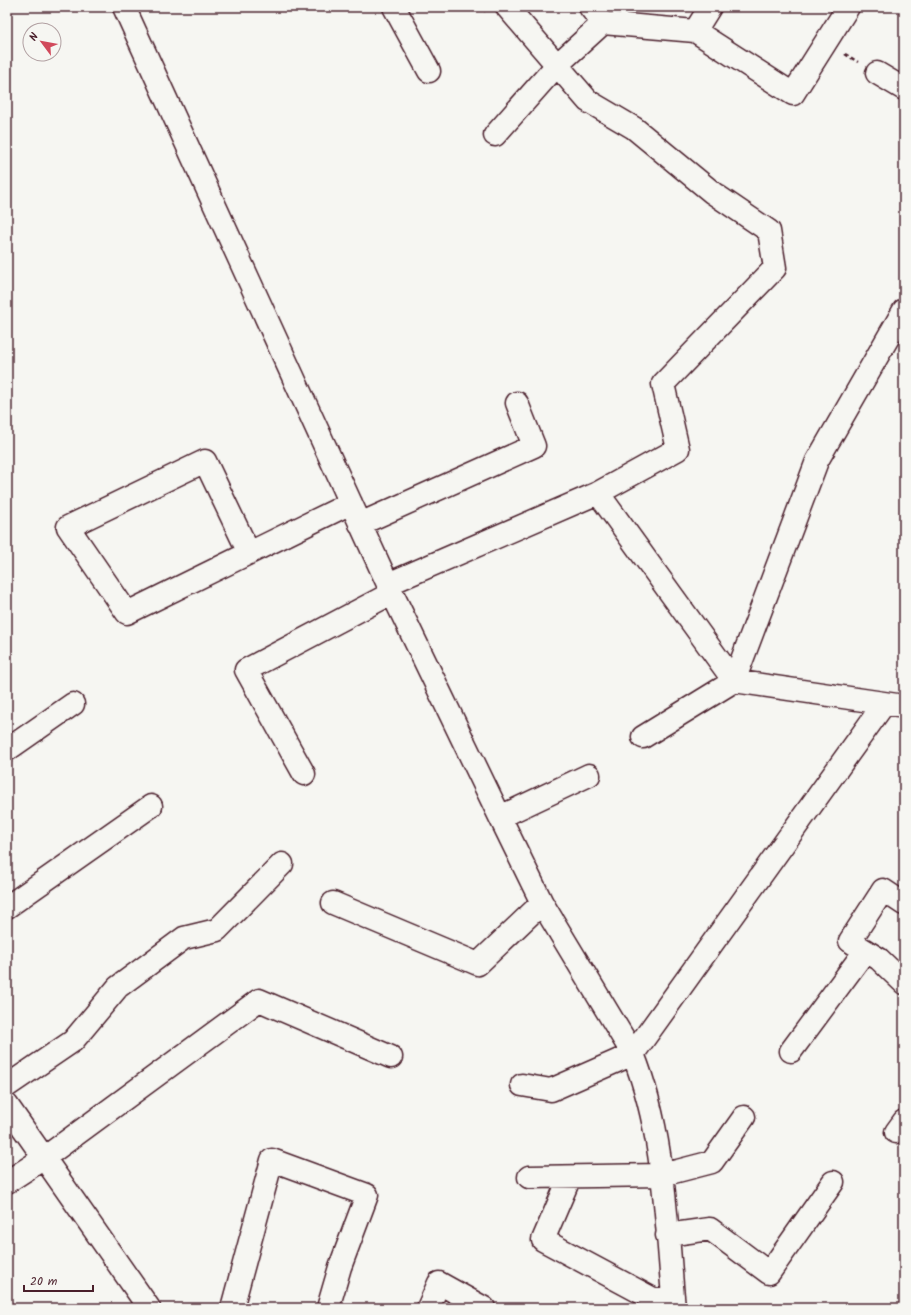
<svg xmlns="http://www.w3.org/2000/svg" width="911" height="1315" font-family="Kalam,sans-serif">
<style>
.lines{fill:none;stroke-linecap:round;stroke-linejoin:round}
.minor-casing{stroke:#4a1f2b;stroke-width:25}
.path{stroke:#4a1f2b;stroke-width:2.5;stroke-dasharray:4 3;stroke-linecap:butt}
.minor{stroke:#f6f6f2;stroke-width:22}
</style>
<rect width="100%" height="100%" fill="#f6f6f2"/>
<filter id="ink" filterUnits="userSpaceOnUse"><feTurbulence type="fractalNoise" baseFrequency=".025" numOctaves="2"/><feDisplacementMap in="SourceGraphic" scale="8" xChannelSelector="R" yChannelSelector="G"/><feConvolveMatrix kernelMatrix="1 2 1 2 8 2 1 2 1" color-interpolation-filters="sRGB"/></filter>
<g filter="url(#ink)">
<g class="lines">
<g class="minor-casing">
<path id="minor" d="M124,7l268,586 108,224 42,86 91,151c32,80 33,169 41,254
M394,7l35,64
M507,7l81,94 46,27 79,65 56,38 6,37 -112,116 15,65 -80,44 136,188 83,-220 87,-151
M590,7l13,16 92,8 98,63 55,-87
M695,31l15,-24
M877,73l27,16
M495,135l62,-70 46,-42
M360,524l174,-78 -17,-43
M249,553l-44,-92 -137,66 59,86 224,-110
M388,584l210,-91
M643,737l91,-56 170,25
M7,750l66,-46
M304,774l-58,-104 146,-77
M500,817l89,-42
M333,903l145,61 64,-61
M7,907l144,-101
M850,941l33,-51 21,14
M853,943l26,16 25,24
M791,1051l74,-100
M522,1085l29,5 82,-36 251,-350
M7,1086l66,-45 45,-54 66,-49 33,-8 65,-66
M7,1105l142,203
M896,1132l8,-11
M529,1177l133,-2 50,-13 32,-45
M570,1177l-27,63 112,60 18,-4
M7,1182l37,-24 215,-158 132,57
M667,1235l43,-6 59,44 64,-91
M232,1308l40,-148 95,35 -27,72 -12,41
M428,1308l11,-25 45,25"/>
</g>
<path class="path" d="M480,7l5,5
M845,54l13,8"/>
<use href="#minor" class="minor"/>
</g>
</g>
<rect width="911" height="1315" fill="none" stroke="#f6f6f2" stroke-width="24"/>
<rect x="12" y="12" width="887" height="1291" fill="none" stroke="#4a1f2b" stroke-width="1.5" filter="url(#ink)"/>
<g transform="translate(42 42) rotate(302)"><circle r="19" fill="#f6f6f2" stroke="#b1a0a2"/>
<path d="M0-3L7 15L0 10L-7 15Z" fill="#d1495b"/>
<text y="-6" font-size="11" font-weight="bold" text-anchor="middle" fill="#4a1f2b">N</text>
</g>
<path d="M24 1285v6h69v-6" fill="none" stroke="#4a1f2b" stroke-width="2"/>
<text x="30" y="1285" font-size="12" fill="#4a1f2b" stroke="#f6f6f2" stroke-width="3" paint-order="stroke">20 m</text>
</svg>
